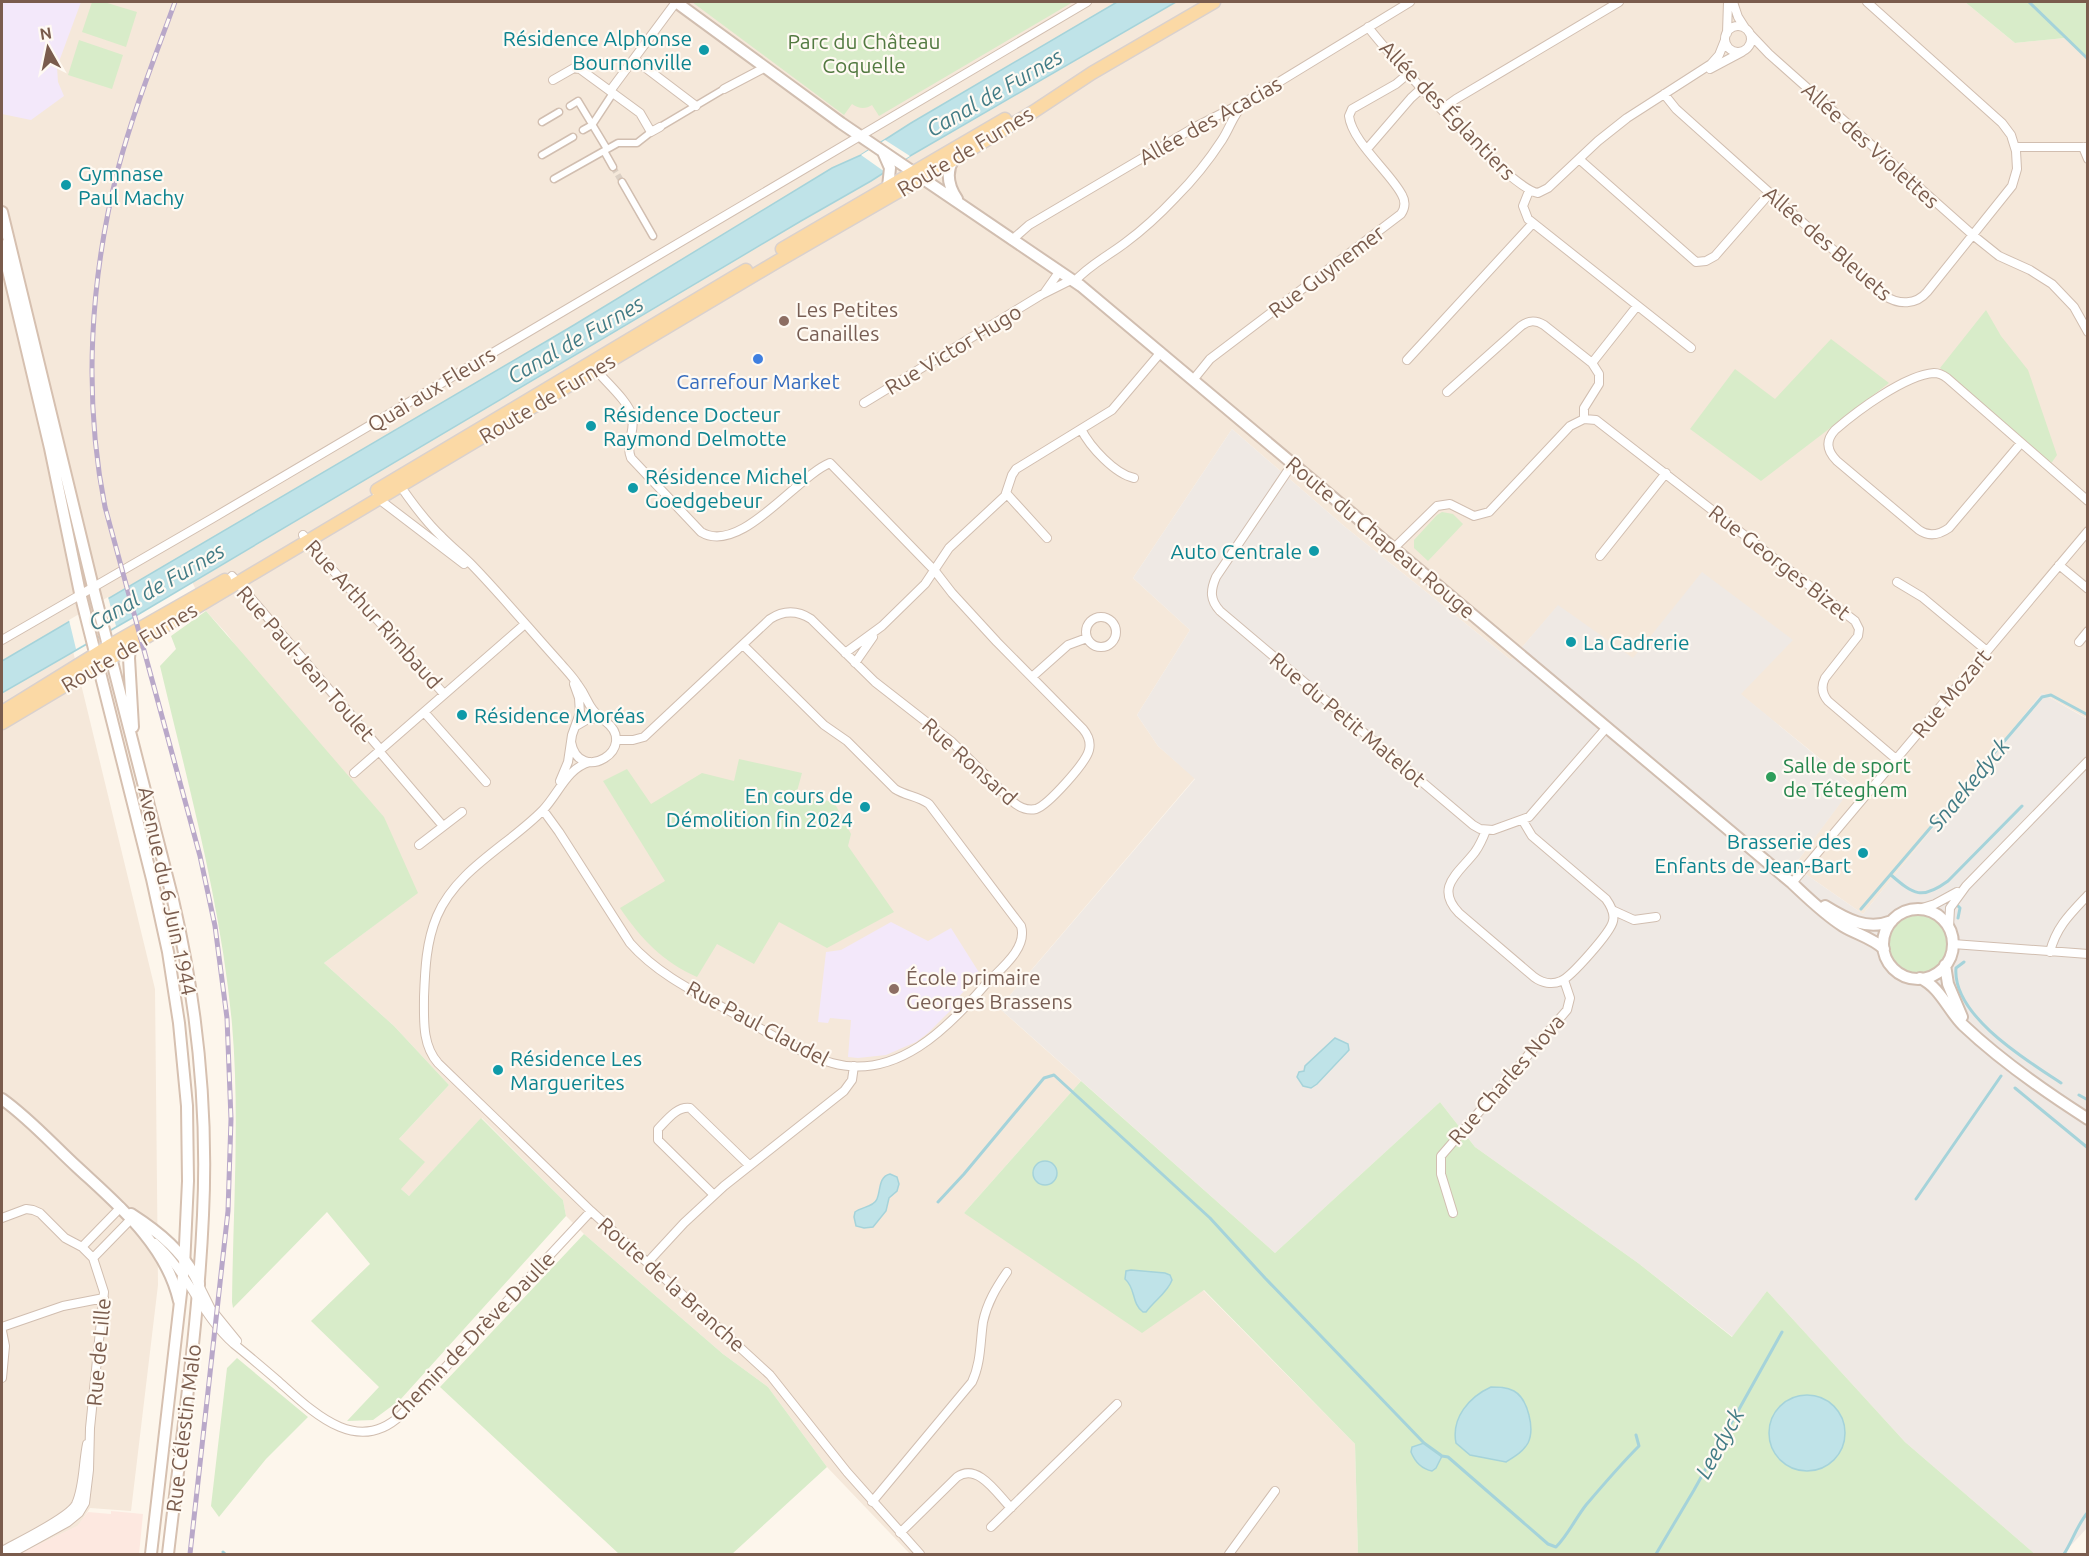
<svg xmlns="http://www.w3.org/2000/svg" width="2089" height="1556" font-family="Ubuntu,sans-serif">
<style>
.residential{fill:#f5e8da}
.commercial{fill:#fde8e0}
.industrial{fill:#efe9e4}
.education{fill:#f3e8fa}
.green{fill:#d8ecc9}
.water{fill:#bfe3e8;stroke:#a5d3da;stroke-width:1.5}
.pier{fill:#fdf6ec}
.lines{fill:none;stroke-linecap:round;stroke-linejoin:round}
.stream{stroke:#a5d3da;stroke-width:3}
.pedestrian-tunnel{stroke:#dcd0c4;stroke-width:6;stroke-dasharray:6 3;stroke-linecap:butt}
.pedestrian-casing{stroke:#d1beb0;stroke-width:9}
.minor-casing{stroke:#d1beb0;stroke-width:10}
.tertiary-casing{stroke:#d1beb0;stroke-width:14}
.secondary-casing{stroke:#d6c0b0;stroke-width:14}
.primary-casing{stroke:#dad1cd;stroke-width:15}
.pedestrian{stroke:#fff;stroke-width:6}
.minor{stroke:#fff;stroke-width:8}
.tertiary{stroke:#fff;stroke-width:10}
.secondary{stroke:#fff;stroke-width:10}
.primary{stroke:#fbd9a5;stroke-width:12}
.rail-casing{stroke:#b9a8c9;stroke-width:5}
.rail{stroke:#fffaf3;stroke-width:3;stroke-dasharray:9;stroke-linecap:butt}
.culture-dot{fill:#0f9aa8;stroke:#fffaf3;stroke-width:2}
.education-dot{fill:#8d6e63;stroke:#fffaf3;stroke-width:2}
.shop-dot{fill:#3f7fe0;stroke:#fffaf3;stroke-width:2}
.leisure-dot{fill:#2e9e5b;stroke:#fffaf3;stroke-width:2}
.labels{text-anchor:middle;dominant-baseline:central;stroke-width:4.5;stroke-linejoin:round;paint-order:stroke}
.culture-label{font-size:21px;fill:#0d838f;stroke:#fffaf3;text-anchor:start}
.park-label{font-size:21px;fill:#537a41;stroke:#fffaf3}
.street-label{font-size:21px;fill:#7a5c4d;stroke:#fffaf3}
.education-label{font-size:21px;fill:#785e54;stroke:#fffaf3;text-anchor:start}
.shop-label{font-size:21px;fill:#366cbe;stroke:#fffaf3}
.leisure-label{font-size:21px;fill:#27864d;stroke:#fffaf3;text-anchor:start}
.water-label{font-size:22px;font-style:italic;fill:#437c86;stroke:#fffaf3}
</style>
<rect width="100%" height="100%" fill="#fdf6ec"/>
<path class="residential" d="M2,2h1963l50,41 50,-5 22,21v655l-2,3 -43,-24 -179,221 -69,-48 59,-81 -113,-91 52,-54 -160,18 -74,-52 -47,54 -167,-134 -112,-97 -99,149 57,52 -53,85 21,31 37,32 -196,230 82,73 -117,132 239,77 152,154 3,110h-448l-83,-87 -59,-80 -45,-33 -139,-120 -18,-18 -3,-16 -81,-82 -73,78 -8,-7 -2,-50 50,-54 -55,-59 -70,-63 93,-70 -190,-259 -21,-23 -21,-44 -183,107z
M73,651l82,338 3,296 -27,226 -41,-3 -12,18 -59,28h-17v-861z"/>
<path class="commercial" d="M111,1511l32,3 -4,40h-120l58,-28 11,-14 23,2z"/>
<path class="industrial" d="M1232,429l112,97 167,134 47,-55 75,53 69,-86 91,68 -52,54 112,92 -59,80 69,48 179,-221 45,26v809l-24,26h-28l-130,-112 -138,-151 -34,46 -95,-74 -163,-116 -35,-45 -165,151 -276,-245 196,-229 -37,-33 -21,-31 53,-85 -57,-52z"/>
<path class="education" d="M2,2h79l-24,65 1,15 6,14 -33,24 -29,-6z
M891,922l37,19 23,-13 29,46 -28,30 1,4 -25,25 -12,9 -30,13 -28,3 -10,-1 3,-37 -21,-2 -2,5 -10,-1 8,-70 15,-2z"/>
<path class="green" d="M92,2h12l33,10 -11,35 -44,-15z
M692,2h381l-194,114 -7,-11c-6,4 -13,4 -20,-1l-8,11z
M1965,2h122v57l-22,-21 -50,5z
M79,40l44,15 -11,34 -44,-14z
M1986,310l15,26 27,34 29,85 -7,10 -110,-97z
M1831,339l58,44 -128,98 -71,-52 45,-60 40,30z
M1442,512l11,2 10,10 -35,37 -14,-13v-8l23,-25z
M206,611l178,206 34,76 -94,70 70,63 55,59 -50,54 26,23 -24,27 8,7 72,-78 82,82 3,16 -166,184 -27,20 -26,1 32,-34 -68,-66 59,-57 -43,-52 -94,96 -1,-6c1,-93 8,-186 0,-278 -11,-121 -44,-240 -72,-358l16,-17 -5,-13z
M739,759l63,14 -6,22 38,7 17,32 -3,12 46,66 -67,36 -48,-26 -25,42 -37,-20 -20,33c-34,-15 -56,-38 -77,-69l45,-27 -62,-100 24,-12 24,35 51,-31 32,8z
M1889 944a29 29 0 1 1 58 0a29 29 0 1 1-58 0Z
M1081,1081l194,172 165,-151 35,45 163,116 94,74 35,-46 138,151 130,112h-677l-3,-110 -151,-154 -62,43 -178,-120z
M584,1234l139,120 45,33 59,80 -95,87h-113l-179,-167z
M237,1358l71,59 -42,42 -47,58 -8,-11 16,-138z"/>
<path class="water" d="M1117,2h59l-266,154 -39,25 -70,40 -662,393 -137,79v-32l572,-336 258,-157 29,-13 50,-32z
M1335,1038l13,6 1,6 -32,34 -6,4 -8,-2 -6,-9 2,-5 5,-1 1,-5z
M1033 1173a12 12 0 1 1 24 0a12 12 0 1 1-24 0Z
M890,1174l7,3 2,7 -2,7 -8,7 -3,13 -13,16 -9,1 -8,-2 -2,-9 1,-5c6,-5 19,-5 22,-13 4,-9 1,-22 13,-25z
M1131,1270l34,3 5,2 2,5c-4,12 -18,21 -26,32h-3c-12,-9 -7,-24 -18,-33l1,-8z
M1491,1387c8,0 15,0 23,4 14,8 21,38 14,52 -5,9 -14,14 -22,19l-36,-7 -14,-12c-5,-25 13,-46 35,-56z
M1769 1433a38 38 0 1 1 76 0a38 38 0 1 1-76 0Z
M1424,1443l18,13 -6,12 -4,3c-10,-2 -17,-9 -21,-19l1,-5z"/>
<path class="pier" d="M885,140l25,16 -25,16 -24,-17z
M108,597l8,29 -40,23 -7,-29z"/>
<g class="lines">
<path class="stream" d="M2029,2l59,57
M1891,875c23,20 31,25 57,6l74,-75
M1957,905l3,3 -2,10
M1861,909l181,-212 9,-2 37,20
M1964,962l-8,6c-4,47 70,92 105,115
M2015,1088l73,60
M2079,1095l9,5
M1916,1199l85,-123
M938,1202l26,-28 80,-96 10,-3 156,143 55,60 159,165 18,13 6,1 100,87 8,3c12,-12 19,-28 30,-42 17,-20 34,-40 53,-59l-3,-11
M223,1552l2,2
M1656,1554l38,-64 88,-158
M2064,1554c9,-14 13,-29 24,-42"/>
<path class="pedestrian-tunnel" d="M613,167l9,15"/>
<g class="pedestrian-casing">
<path id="pedestrian" d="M570,106l8,-5 29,48
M542,122l17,-10
M660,127l64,-38
M583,130l9,-5 21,-32
M604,151l9,16
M542,155l31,-18
M554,179l64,-36h19l14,-11
M622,182l31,54"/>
</g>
<g class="minor-casing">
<path id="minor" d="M1733,2l5,15 7,11
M1725 39a13 13 0 1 1 26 0a13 13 0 1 1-26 0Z
M1368,27c22,29 142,162 170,166l10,-5 50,-47 29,-23 84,-54 8,-9 6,-15
M1727,33l1,-31
M1750,34l19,20 205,182 25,20 31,14 22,14 22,23 14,25
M634,59l62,47
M1710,69l32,-17
M553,80l21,-12 6,1 60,44 11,19 9,-5
M724,89l40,-21
M610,91l66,-89
M1664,94l12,15 209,187c14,9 31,9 42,-4l85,-106 5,-17 -1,-18 -5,-16 -9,-12 -135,-121
M1442,109l14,-10 163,-97
M2015,147h73
M2083,147l5,12
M1367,149l44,-51 11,-10
M1579,159l117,103 10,-1 9,-5 55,-63
M1529,191l-6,15 5,13 163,129
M1012,240l17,-15 166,-98 61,-31 154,-94
M1074,282c15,-17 34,-26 51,-39 19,-14 35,-29 51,-46 17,-17 33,-37 46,-57 8,-12 11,-25 21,-35
M1045,292l14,-20
M1407,360l126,-137
M1592,363l45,-57
M593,366c10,14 35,34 39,50 4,15 -7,27 -1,42l70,74c39,24 96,-56 129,-69l105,108 17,22 45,49 86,87c5,6 8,13 6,21 -3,13 -41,55 -53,59 -10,2 -18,-2 -25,-9l-59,-58 -77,-60 -64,-63c-14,-9 -27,-9 -41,0l-126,118 -11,3h-17
M1193,380l17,-21 191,-145c4,-6 5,-12 1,-19 -11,-22 -50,-53 -53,-79l3,-7 44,-25 13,-11
M1447,392l74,-66c8,-6 15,-6 23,-1l48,38 7,11v10l-15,24v11
M864,403l177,-108 30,-15
M1081,429c9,18 34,45 53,49
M2021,443l-72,85c-10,7 -20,9 -30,2l-82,-69c-10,-10 -12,-20 -2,-31 22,-19 70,-55 99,-57 6,0 9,2 13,5l141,123
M1293,463l-77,114c-6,14 -6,23 4,34l253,214 7,4 13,1 36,-13 78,-90
M399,484c13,19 27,38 43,53 10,10 21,19 30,28 31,32 59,66 89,99 6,7 12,13 17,21 12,16 8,22 27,36 36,27 -26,65 -34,21
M1007,494l40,44
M377,495l7,8 80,61
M303,535l9,12 132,147
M1394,548l43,-42 13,-2 24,12 15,-4 81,-86 14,-7 12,1 259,201 4,8 -1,7 -33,42c-4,8 -3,16 3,23l68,58
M1600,556l66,-83
M2059,565l29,24
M232,576l149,174
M1897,582l25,15 65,54
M1086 632a15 15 0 1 1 30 0a15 15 0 1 1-30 0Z
M2,640l211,-122 874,-516
M2079,642l9,-11
M845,653l37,-27 43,-42 24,-36 56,-52 7,-21 4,-6 96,-59 49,-58
M855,663l18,-26
M1032,677l36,-32 19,-7
M424,712l62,70
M576,726l12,-7h13
M379,751l64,75
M590,762c-23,6 -31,31 -47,48 -34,35 -86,59 -106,106 -11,26 -12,54 -13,81 0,23 -2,48 14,66l153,148 179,164 77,97 73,82
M354,773l171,-149
M560,781l8,-19 4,-27 8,-22 -1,-15 -5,-14
M543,810l16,22 71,111c28,32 69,51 105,71 31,17 63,39 97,49 64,18 116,-35 153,-78 14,-15 43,-36 36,-59l-92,-122c-11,-8 -23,-8 -34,-15l-48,-48 -23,-16 -81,-80
M1486,830c-3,8 -6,15 -11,22 -16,21 -41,35 -16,61l75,64c8,6 18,8 27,4 10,-4 50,-49 52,-60 2,-8 -2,-15 -7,-22l-74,-63 -9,-15
M419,845l43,-33
M1792,883l296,-352
M1919,909l16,-5 22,-12
M1612,910l22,10 22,-3
M1949,927l1,-19 16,-22 122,-125
M1953,944l135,10
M2050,952c6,-25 21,-39 38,-57
M714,1195l-56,-55v-11c9,-9 19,-23 32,-21l59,57
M1453,1213l-12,-39v-18l126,-146 3,-12 -6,-18
M2,1218l24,-9 7,1 7,3 25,25 17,9 11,11 11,34 -14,136 -1,42 -4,33 -6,10 -11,9 -58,32
M155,1243c33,29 46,72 79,101 15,12 29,24 43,36 35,31 79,77 124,35l190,-204
M82,1247l39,-40
M93,1258l41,-42
M648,1262l36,-39 40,-37 120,-95 8,-11 2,-14
M200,1287l11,22 26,32
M2,1327l61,-21 41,-8
M2,1331l3,15 -3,32
M872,1502l100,-120c9,-19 8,-39 11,-60 4,-19 13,-34 24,-50
M991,1527l126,-123
M900,1533l57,-56c21,-15 41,18 54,31
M2,1551c16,-9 67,-33 74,-47 8,-17 7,-41 11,-60
M1229,1554l46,-63"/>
</g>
<g class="tertiary-casing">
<path id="tertiary" d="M676,2l165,121 240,163 711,597c16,15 32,31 51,43 13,8 30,12 41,23
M883,152l7,16 -2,19
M953,160c-8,14 -4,27 4,39
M1825,906c21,13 42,25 67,15
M1883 944a35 35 0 1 1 70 0a35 35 0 1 1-70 0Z
M1945,965l3,19 14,33
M1920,978c20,9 28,32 43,47 38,36 81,66 125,94
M2,1099c28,20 50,45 75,68 41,38 89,77 102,134
M131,1214c28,18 54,39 68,70"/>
</g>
<g class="secondary-casing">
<path id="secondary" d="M2,212l91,375 80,313c24,103 35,210 30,315 -5,114 -22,227 -35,339
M2,245l48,203 30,145 72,286 16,73 11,71 8,83 1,75 -4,86 -33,287
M130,647l-1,11 4,69"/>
</g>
<g class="primary-casing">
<path id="primary" d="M782,249l223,-130
M377,490l369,-220
M2,712l107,-66 116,-66
M2,723l776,-462 175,-101 80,-48 59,-39 122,-71"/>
</g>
<use href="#pedestrian" class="pedestrian"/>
<use href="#minor" class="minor"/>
<use href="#tertiary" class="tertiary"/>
<use href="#secondary" class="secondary"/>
<use href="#primary" class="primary"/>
<g class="rail-casing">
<path id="rail" d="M175,2c-20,55 -42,110 -57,167 -28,110 -35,227 -13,338l95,349 15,70 12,92 4,101 -3,92 -38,343"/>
</g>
<use href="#rail" class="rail"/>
</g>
<g class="culture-dot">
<circle cx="704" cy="50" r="6"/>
<circle cx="66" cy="185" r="6"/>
<circle cx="591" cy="426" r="6"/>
<circle cx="633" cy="488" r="6"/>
<circle cx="1314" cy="551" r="6"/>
<circle cx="1571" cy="642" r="6"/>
<circle cx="462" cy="715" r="6"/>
<circle cx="865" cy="807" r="6"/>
<circle cx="1863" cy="853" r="6"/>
<circle cx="498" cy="1070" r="6"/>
</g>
<g class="education-dot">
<circle cx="784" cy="321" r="6"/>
<circle cx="894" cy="989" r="6"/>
</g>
<circle class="shop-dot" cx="758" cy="359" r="6"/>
<circle class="leisure-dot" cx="1771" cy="777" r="6"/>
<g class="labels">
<g class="culture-label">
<text x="692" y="38" text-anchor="end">Résidence Alphonse<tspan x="692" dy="24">Bournonville</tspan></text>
<text x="78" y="173">Gymnase<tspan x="78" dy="24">Paul Machy</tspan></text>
<text x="603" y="414">Résidence Docteur<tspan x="603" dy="24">Raymond Delmotte</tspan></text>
<text x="645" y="476">Résidence Michel<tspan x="645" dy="24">Goedgebeur</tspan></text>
<text x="1302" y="551" text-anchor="end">Auto Centrale</text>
<text x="1583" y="642">La Cadrerie</text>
<text x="474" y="715">Résidence Moréas</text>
<text x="853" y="795" text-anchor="end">En cours de<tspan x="853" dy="24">Démolition fin 2024</tspan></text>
<text x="1851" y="841" text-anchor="end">Brasserie des<tspan x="1851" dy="24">Enfants de Jean-Bart</tspan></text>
<text x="510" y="1058">Résidence Les<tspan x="510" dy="24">Marguerites</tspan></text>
</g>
<g class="park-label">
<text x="864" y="41">Parc du Château<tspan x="864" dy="24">Coquelle</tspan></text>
</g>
<g class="street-label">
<text transform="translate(1448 110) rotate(46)">Allée des Églantiers</text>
<text transform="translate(1210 120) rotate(-29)">Allée des Acacias</text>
<text transform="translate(1871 145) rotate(42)">Allée des Violettes</text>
<text transform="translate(965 151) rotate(-31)">Route de Furnes</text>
<text transform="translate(1828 243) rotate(41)">Allée des Bleuets</text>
<text transform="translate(1326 271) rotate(-37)">Rue Guynemer</text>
<text transform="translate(953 349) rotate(-31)">Rue Victor Hugo</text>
<text transform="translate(431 389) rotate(-31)">Quai aux Fleurs</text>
<text transform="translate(547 398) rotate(-31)">Route de Furnes</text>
<text transform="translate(1381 537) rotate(40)">Route du Chapeau Rouge</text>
<text transform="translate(1780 562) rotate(38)">Rue Georges Bizet</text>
<text transform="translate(374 614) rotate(48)">Rue Arthur Rimbaud</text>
<text transform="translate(129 647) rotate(-31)">Route de Furnes</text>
<text transform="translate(306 663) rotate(49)">Rue Paul-Jean Toulet</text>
<text transform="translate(1951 693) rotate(-50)">Rue Mozart</text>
<text transform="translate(1348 719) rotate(40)">Rue du Petit Matelot</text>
<text transform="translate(970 761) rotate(42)">Rue Ronsard</text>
<text transform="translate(168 891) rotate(78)">Avenue du 6 Juin 1944</text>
<text transform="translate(758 1023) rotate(28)">Rue Paul Claudel</text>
<text transform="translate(1506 1079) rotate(-49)">Rue Charles Nova</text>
<text transform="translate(672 1284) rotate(42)">Route de la Branche</text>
<text transform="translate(472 1336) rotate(-46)">Chemin de Drève Daulle</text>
<text transform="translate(98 1352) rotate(-85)">Rue de Lille</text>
<text transform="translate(183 1428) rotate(-83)">Rue Célestin Malo</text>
</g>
<g class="education-label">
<text x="796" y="309">Les Petites<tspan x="796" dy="24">Canailles</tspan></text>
<text x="906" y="977">École primaire<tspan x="906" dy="24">Georges Brassens</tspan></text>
</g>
<g class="shop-label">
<text x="758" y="381">Carrefour Market</text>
</g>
<g class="leisure-label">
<text x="1783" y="765">Salle de sport<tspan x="1783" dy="24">de Téteghem</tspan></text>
</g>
<g class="water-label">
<text transform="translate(994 92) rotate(-30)">Canal de Furnes</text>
<text transform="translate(575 339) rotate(-30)">Canal de Furnes</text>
<text transform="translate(156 586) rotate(-30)">Canal de Furnes</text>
<text transform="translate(1968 784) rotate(-50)">Snaekedyck</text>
<text transform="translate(1719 1443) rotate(-61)">Leedyck</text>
</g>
</g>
<rect width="2089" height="1556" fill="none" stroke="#7a5c4d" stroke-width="6"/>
<g transform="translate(48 48) rotate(351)" stroke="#fffaf3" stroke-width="4.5" paint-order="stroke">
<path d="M0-4.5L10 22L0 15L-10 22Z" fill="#7a5c4d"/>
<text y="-9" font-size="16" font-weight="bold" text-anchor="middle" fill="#7a5c4d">N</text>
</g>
</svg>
